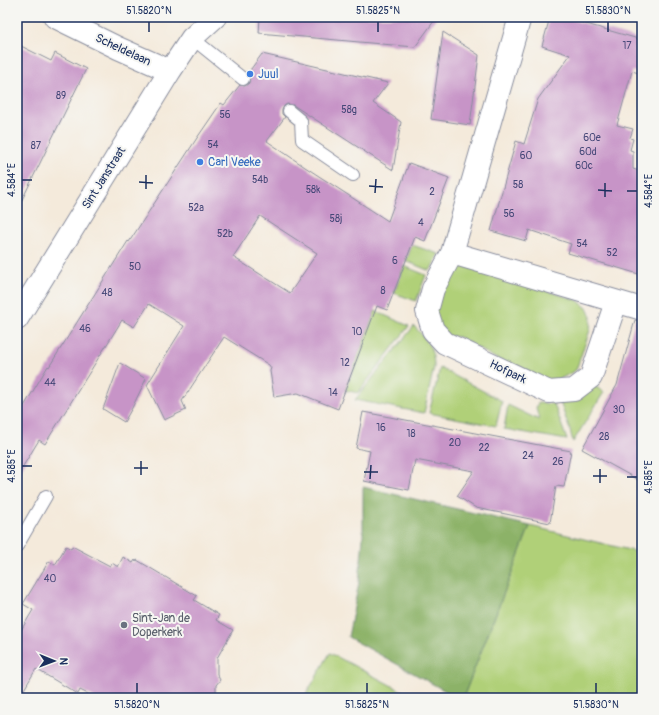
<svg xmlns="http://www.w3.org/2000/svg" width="659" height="715" font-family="Pangolin,sans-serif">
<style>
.green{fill:#b0d078;stroke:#66806b}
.forest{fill:#8cb268;stroke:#547063}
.building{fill:#c794c7;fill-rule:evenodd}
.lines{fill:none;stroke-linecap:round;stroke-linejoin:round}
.service-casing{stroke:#888c9c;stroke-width:14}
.minor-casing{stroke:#888c9c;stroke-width:24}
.service{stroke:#fff;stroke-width:12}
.minor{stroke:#fff;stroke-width:22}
.ticks{fill:none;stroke:#1b2f5e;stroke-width:1.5}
.shop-dot{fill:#3f7fe0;stroke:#f6f6f2;stroke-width:1.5}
.worship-dot{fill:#6b7280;stroke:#f6f6f2;stroke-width:1.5}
.labels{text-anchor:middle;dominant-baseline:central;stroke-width:4;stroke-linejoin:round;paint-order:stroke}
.number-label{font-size:10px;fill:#464878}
.street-label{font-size:12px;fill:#1b2f5e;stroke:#f6f6f2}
.shop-label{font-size:12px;fill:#366cbe;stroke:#f6f6f2;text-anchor:start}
.worship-label{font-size:12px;fill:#5b616d;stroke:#f6f6f2;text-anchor:start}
.neatline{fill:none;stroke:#1b2f5e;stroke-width:1.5}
.ticks-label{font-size:10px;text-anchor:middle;fill:#1b2f5e}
</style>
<rect width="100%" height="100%" fill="#f6f6f2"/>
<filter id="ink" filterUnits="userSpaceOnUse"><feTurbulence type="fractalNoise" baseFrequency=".025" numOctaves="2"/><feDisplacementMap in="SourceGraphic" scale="8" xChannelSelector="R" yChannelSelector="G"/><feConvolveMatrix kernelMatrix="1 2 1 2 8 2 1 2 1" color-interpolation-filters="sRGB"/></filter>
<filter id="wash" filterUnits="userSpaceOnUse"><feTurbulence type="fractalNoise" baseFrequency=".012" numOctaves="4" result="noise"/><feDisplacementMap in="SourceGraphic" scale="16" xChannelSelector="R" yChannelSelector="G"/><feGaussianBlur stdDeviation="0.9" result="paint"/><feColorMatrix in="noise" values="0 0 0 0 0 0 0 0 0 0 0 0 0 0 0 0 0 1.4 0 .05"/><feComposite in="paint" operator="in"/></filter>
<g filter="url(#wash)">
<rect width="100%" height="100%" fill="#f4eadb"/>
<path class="green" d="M412,245l27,9 -9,17 -24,-10z
M462,265l115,35 10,8 4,9 -1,13 -14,40 -23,13 -58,-25 -36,-21 -14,-1 -16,-29 20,-35z
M404,266l22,9 -10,26 -22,-8z
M375,311l34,15 -51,67 -13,-3z
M414,326c12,13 20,22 20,41l-10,46 -69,-13z
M440,368l62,33 -6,25 -67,-13z
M591,384l13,8 -31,50 -3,-12 -10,-28 16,-4z
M538,403l16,1 13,36 -63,-11 4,-24 31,15 -3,-12z
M530,526l112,27v145h-179z
M330,653l85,45h-111z"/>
<path class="forest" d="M363,487l167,39 -67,172h-5l-110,-61 11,-55 4,-44z"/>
<g id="blocks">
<path class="building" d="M260,17h177l-22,30 -156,-14z
M550,17h12l80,23v34l-10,-3 -15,54 16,4 -3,9 3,1 -3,11 3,1v18l9,3v103l-74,-22 3,-9 -42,-14 -3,11 -35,-10 25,-90 8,3 14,-45 32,-44 -28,-9z
M443,32l36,23 -9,70 -39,-6z
M17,44l34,17 4,-8 31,16 -69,141z
M262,54l126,29 -15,20 28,19 -8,48 -100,-65 -6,-1 -3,2 -2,4v4l3,3 -18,24 38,26 83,54 21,-58 40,15 -24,63 -10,-4 -28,73 -10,-4 -39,103 -40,-16 -24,4 -4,-26 1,-3 -2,-3 -45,-28 -42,64 4,9 -22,10 -17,-35 37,-59 -35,-22 -15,23 -12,-7 -77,124 -6,-4 -22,36v-58l31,-52 1,1 79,-126 1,1 68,-104 24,-35 3,2 16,-20 5,1 4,-3 1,-6 -2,-4zM260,216l57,37 -27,40 -57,-36z
M635,320l7,1v161l-60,-33 35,-64z
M120,363l26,16 -14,29 -8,14 -21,-13z
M363,412l208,39 -7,36 -8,-1 -6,37 -74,-15 -19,-12 17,-25 -59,-11 -6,30 -45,-9 6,-30 -14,-3z
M66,546l5,3 1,-3 38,20 2,-3 6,4 5,-10 10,6 2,-3 1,2 1,-2 60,36 -3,4 25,15 -3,5 17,10 -16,28v16l3,6 -4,5v7l-6,3 -2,3h-112l-16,-8 -2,4 -42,-25 -17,29h-2v-61l16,-27 -10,-6 26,-43 6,4z"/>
</g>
</g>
<g filter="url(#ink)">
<use href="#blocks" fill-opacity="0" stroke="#888c9c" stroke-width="1"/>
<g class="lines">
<g class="service-casing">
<path id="service" d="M192,38l51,41
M289,111l12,10 1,19 51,35
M17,546l29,-50"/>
</g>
<g class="minor-casing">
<path id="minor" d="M55,17l63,31 52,23
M520,17l-68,236 190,56
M452,253l-19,36 -6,22 6,19 12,13 104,49 25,-2 17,-13 25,-75
M17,319l153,-248 22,-33 23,-21"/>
</g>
<use href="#service" class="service"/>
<use href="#minor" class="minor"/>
</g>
</g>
<path class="ticks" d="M149,32v-10M378,32v-10M608,32v-10M22,180h10M139,182l14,1M369,186l14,1M146,189v-14M598,190l14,1M627,191h10M375,193l1,-14M605,197v-14M22,466h10M134,468h14M364,472h14M141,475v-14M593,476h14M627,477h10M370,479l1,-14M600,483v-14M137,693v-10M367,693v-10M596,693v-10"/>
<g class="shop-dot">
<circle cx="250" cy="74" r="4"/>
<circle cx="200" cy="162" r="4"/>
</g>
<circle class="worship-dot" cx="124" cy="625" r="4"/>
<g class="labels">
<g class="number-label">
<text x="627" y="46">17</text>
<text x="61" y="96">89</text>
<text x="349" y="110">58g</text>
<text x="225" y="115">56</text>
<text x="592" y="138">60e</text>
<text x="213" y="145">54</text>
<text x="36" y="146">87</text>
<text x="588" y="152">60d</text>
<text x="526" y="156">60</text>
<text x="584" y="166">60c</text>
<text x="260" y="180">54b</text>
<text x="518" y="185">58</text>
<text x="313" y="190">58k</text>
<text x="432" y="192">2</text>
<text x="196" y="208">52a</text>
<text x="509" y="214">56</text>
<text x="336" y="219">58j</text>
<text x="421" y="223">4</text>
<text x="225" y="234">52b</text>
<text x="582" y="244">54</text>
<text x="612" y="253">52</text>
<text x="395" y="261">6</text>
<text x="135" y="267">50</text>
<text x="383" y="291">8</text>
<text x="107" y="293">48</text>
<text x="85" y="329">46</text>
<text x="357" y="332">10</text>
<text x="345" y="363">12</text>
<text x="50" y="383">44</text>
<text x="333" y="393">14</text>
<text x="619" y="410">30</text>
<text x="381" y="428">16</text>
<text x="411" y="434">18</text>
<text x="604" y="437">28</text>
<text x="455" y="443">20</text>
<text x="484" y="448">22</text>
<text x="528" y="456">24</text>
<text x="558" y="462">26</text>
<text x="50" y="579">40</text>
</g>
<g class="street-label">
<text transform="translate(123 50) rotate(25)">Scheldelaan</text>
<text transform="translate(104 178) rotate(-58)">Sint Janstraat</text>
<text transform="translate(508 372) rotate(26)">Hofpark</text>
</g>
<g class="shop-label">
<text x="258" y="74">Juul</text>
<text x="208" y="162">Carl Veeke</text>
</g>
<g class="worship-label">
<text x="132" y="618">Sint-Jan de<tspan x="132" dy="14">Doperkerk</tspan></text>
</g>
</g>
<rect width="659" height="715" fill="none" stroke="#f6f6f2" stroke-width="44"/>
<g transform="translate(54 661) rotate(91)" stroke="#f6f6f2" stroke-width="3" paint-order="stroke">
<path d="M0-3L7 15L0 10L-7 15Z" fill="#1b2f5e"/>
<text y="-6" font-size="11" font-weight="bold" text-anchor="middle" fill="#1b2f5e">N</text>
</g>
<rect x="22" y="22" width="615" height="671" class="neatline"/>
<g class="ticks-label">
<text x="149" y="14">51.5820°N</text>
<text x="378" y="14">51.5825°N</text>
<text x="608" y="14">51.5830°N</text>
<text transform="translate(11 180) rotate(-90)" y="4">4.584°E</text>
<text transform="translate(648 191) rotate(-90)" y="4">4.584°E</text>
<text transform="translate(11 466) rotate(-90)" y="4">4.585°E</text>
<text transform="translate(648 477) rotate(-90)" y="4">4.585°E</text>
<text x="137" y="708">51.5820°N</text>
<text x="367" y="708">51.5825°N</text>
<text x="596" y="708">51.5830°N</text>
</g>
</svg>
